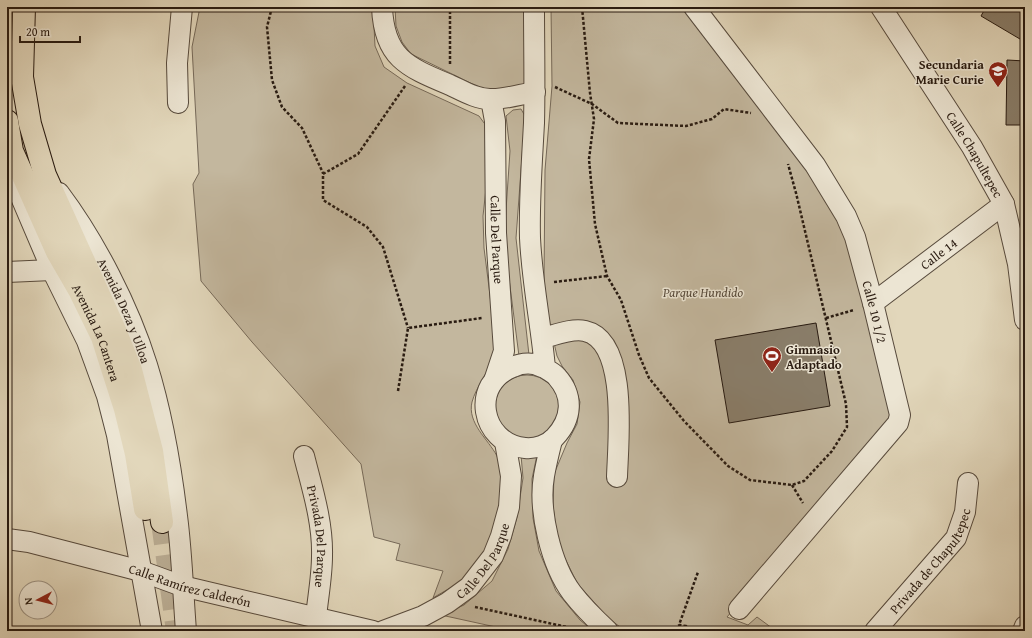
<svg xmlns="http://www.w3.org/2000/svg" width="1032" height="638" font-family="'Gentium Book Plus',serif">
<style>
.green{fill:#c3b79e;stroke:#766958}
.building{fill:#897d69;stroke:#291b11}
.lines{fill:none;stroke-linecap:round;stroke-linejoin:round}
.major-tunnel{stroke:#bdb199;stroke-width:22;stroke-dasharray:22 11;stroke-linecap:butt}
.minor-casing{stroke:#574a3c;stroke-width:22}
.major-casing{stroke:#291b11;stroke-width:24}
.path{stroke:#291b11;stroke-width:2.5;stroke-dasharray:3 2;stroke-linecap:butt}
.minor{stroke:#ece5d3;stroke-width:20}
.major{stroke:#e2d7bb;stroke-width:22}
.labels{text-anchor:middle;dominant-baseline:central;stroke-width:3;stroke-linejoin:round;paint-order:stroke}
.poi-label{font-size:13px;font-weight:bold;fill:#291b11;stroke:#ece5d3;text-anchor:end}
.street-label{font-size:13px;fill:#291b11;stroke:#ece5d3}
.park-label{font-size:13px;font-style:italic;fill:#574a3b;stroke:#ece5d3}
</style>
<rect width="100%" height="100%" fill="#e2d7bb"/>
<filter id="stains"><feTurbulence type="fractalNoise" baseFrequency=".005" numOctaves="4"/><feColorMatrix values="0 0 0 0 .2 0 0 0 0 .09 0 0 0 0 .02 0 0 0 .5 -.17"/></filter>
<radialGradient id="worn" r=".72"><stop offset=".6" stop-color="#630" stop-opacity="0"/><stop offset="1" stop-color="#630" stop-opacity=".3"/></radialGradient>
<path class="green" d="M200,7h173l2,39 9,21 23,16 72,33 8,11 4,15 -8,74 1,32 14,110c-9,12 -22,29 -26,44 -5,21 16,37 25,54 12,22 -1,75 -11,97 -4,8 -13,17 -19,23 -9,9 -23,15 -34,22l10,-27 -47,-11 4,-16 -26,-7 -13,-73 -109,-122 -51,-61 -8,-97 6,-11 -7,-126z
M395,7h135l2,67 -10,12 -31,7 -80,-39 -9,-12 -6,-16z
M551,7h131l132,165 32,49 51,197 -170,199 21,8 9,-8 19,14h-150l-17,-12 -32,-36 -19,-39 -5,-38 1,-32 13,-31 10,-19 3,-22 -7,-22 -11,-14 -5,-10 -8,-35 -5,-38 1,-113 7,-84z
M521,109l4,7 -9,122 13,117 -10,1 -15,-116 6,-89 -4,-35 7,-6z
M495 407a32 32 0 1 1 64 0a32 32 0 1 1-64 0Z
M521,455h16l-5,24 1,39 6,33 17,40 24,29 13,11h-79l-73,-16 23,-10 28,-24 16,-32 9,-32 6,-39z"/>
<path class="building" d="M986,7h39v35l-44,-26z
M1007,60l18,1v64h-19z
M816,323l14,83 -101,17 -14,-83z"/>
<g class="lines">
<path class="major-tunnel" d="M162,522l15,109"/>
<g class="minor-casing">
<g id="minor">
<path d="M382,7c2,51 25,60 68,78 13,6 26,14 40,14 12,1 32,-5 45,-7"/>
<path d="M534,7c0,39 1,77 0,116 -2,38 -5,77 -4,115 2,44 11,86 15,130 4,3 9,5 12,9 17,19 15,42 -2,60 -7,8 -19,12 -30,11 -45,-5 -55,-65 -12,-81 6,-3 14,-4 21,-3 4,1 7,3 11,4"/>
<path id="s1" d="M694,7l121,158 31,51 9,21 18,66 27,112 -2,8 -159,186"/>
<path id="s2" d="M881,7l91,140 32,57 14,60 7,56"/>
<path id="s3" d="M491,99l4,22 1,112 8,118 -9,27"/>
<path d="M178,103l-1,-40 5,-56"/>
<path d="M13,171l7,24 32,75 35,71 20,55 10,39 35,196"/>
<path id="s4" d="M59,193c36,48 70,114 88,172 15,48 24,101 30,151 5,38 6,77 9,115"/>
<path d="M7,272l45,-2"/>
<path id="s5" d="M873,303l131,-99"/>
<path d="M543,338c12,-3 29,-10 42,-7 44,10 33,111 32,146"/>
<path d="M552,440c-3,12 -6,24 -8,36 -6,34 7,89 28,117 10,13 23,26 36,38"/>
<path id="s6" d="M304,456c8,32 19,66 18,100 0,20 -4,41 -6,61"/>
<path id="s7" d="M7,539l22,3 112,29 41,15 191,45"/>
<path id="s8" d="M383,631l40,-15 24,-13 22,-16 24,-31 8,-20 8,-29 2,-31 -6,-34"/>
<path id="s9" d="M875,631l81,-93 9,-26 3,-29"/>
<path d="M1023,631l2,-5"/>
</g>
</g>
<g class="major-casing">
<g id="major">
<path d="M24,7l-2,70 8,47 15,51 70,155 16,40 21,81 10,71"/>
<path id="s10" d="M7,121l5,30 45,101 22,38 23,47 23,72 11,45 9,55"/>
</g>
</g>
<path class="path" d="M272,7l-5,20 5,53 10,27 20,21 21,45
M582,7l8,86 4,26 -5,40 6,65 12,52 14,24 18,55 10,23 35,43 44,45 22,14 42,5 12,-4 28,-30 15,-24 -1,-23 -50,-211 -8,-29
M450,64v-57
M405,86l-47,68 -35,20v26l44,27 16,20 25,81
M555,87l37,17 26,19 68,3 26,-7 12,-10 27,4
M554,282l53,-6
M826,318l28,-8
M398,391l10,-63 74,-10
M792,485l11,18
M475,607l101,22
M684,631l2,-5 -7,-1 19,-53"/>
<use href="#minor" class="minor"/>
<use href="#major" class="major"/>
</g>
<defs>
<g id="school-pin" transform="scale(1)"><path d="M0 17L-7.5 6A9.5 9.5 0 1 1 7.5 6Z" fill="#8f2418" stroke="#ece5d3"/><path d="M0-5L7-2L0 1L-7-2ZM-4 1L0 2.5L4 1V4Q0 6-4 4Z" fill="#fff"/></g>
<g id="stadium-pin" transform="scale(1)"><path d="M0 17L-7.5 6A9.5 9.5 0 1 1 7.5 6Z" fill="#8f2418" stroke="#ece5d3"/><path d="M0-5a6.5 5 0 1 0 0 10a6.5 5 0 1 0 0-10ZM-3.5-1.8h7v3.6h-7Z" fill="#fff"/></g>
</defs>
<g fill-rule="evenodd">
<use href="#school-pin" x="998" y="71"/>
<use href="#stadium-pin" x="772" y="356"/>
</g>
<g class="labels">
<g class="poi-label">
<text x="984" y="64">Secundaria<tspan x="984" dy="15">Marie Curie</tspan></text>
<text x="786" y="349" text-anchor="start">Gimnasio<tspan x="786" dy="15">Adaptado</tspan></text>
</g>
<g class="street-label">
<text stroke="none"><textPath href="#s2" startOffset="175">Calle Chapultepec</textPath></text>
<text stroke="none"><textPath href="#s3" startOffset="141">Calle Del Parque</textPath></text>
<text stroke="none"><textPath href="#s5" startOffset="82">Calle 14</textPath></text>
<text stroke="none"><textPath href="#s4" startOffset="135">Avenida Deza y Ulloa</textPath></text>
<text stroke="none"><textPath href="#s1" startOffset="359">Calle 10 1/2</textPath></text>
<text stroke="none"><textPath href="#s10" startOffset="231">Avenida La Cantera</textPath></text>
<text stroke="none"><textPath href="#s6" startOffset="82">Privada Del Parque</textPath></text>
<text stroke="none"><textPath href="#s8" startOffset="127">Calle Del Parque</textPath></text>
<text stroke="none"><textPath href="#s9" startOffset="90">Privada de Chapultepec</textPath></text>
<text stroke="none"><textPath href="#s7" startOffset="189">Calle Ramírez Calderón</textPath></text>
</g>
<g class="park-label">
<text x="703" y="292">Parque Hundido</text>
</g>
</g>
<rect width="1032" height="638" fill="none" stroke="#e2d7bb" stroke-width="24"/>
<rect x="8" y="8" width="1016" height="622" fill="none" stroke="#291b11" stroke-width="2"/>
<rect x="12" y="12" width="1008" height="614" fill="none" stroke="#291b11"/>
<g transform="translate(38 600) rotate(263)"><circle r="19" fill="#ece5d3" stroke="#9e9485"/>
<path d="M0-3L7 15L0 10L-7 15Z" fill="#8f2418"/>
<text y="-6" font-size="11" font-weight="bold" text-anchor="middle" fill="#291b11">N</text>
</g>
<path d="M20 36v6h60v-6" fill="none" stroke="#291b11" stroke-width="2"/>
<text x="26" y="36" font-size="12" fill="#291b11" stroke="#ece5d3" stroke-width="3" paint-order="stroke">20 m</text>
<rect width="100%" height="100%" filter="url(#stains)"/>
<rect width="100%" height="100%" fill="url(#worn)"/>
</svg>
